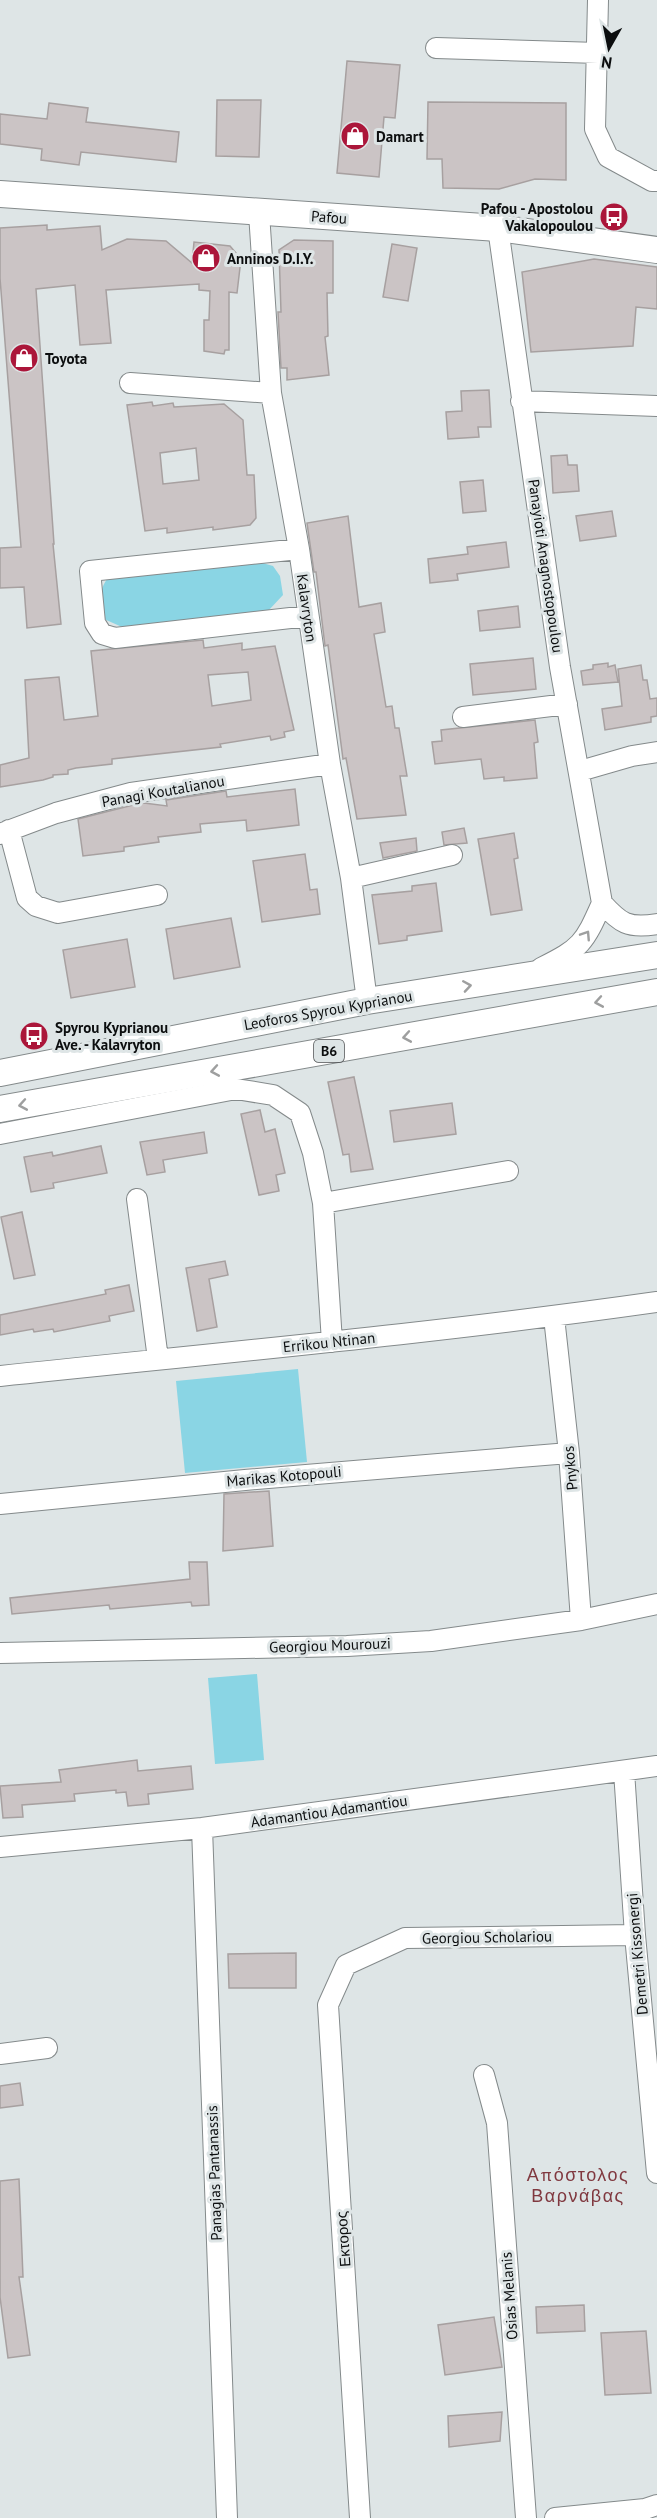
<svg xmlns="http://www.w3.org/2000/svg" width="657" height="2518" font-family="'PT Sans',sans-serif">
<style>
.green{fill:#8ad5e4}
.building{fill:#cbc4c5;stroke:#a7a0a0;stroke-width:1.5;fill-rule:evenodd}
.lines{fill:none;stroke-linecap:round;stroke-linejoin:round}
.minor-casing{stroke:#848a8b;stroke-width:22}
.major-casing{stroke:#848a8b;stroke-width:28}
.minor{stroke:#fff;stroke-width:20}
.major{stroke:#fff;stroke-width:26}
.oneway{stroke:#9e9f9f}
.labels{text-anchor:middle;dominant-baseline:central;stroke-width:6;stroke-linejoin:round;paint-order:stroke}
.shield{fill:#dee5e6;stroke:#4b4e50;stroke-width:1.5}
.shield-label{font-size:14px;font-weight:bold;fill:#0c0e0f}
.poi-label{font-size:15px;font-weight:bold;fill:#0c0e0f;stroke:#dee5e6;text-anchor:start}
.street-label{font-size:15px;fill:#0c0e0f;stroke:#dee5e6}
.quarter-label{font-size:18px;letter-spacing:1.5px;fill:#80383f;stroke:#dee5e6}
</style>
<rect width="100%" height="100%" fill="#dee5e6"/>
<path class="green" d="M259,562l14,4 7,10 3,19 -15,16 -146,16 -18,-8c-3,-15 -7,-29 5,-42z
M298,1369l9,93 -122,11 -9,-92z
M257,1674l7,86 -49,4 -7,-86z"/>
<path class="building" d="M347,61l53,4 -5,53 -11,-1 -5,60 -42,-4z
M217,100h44l-2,57 -43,-1z
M428,102l138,1v77l-31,-1 -36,10 -56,-1 -1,-29h-15z
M49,103l39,5 -2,14 93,10 -3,30 -95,-10 -2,13 -38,-5 1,-11 -42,-5v-30l47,5z
M47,225v5l53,-4 2,24 25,-11 39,2 26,22 2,-21 36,4 11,13 -4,34 -8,-1v58h-4l-1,4 -20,-3v-31h5l1,-29 -11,-1v-6l-93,6 5,53 -31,2 -5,-60 -39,4 18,255h-1l8,80 -34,4 -3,-41 -24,1v-40l21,-1 -21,-269v-50z
M294,240l39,1v52h-6l1,43 -3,1 4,38 -42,5v-12h-6l-3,-56h3l-2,-62z
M392,244l25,4 -9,53 -25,-4z
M594,259l63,8v42l-21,-2 -3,39 -102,6 -9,-80z
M489,390l2,37h-13l1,10 -31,2 -2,-27 16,-1 -1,-20z
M152,402l1,4 20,-3 1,4 50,-3 19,16 4,55h7l2,43 -6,7 -37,5v-3l-46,6v-5l-22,3 -18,-126zM196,448l3,32 -36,4 -3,-31z
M567,455l1,10h9l2,26 -26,2 -2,-37z
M483,480l3,31 -23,2 -3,-31z
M612,511l4,25 -36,5 -4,-25z
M348,516l11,91 22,-4 4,29 -11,2 12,73 6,-1 3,22h4l8,48h-7l6,39 -49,4 -11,-61 -3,1 -15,-114 -3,1 -9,-74h-2l-7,-49z
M506,542l3,25 -52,7 1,6 -28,3 -2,-24 40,-5 -1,-7z
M518,606l2,21 -40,4 -2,-20z
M203,640l1,8 38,-5v7l33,-4 19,84 -10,2 1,5 -14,3 -1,-4 -50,8 1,3 -109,12v5l-36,4 -8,2v4l-15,1v2l-10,3 -43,7v-22l29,-7 -4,-78 34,-3 5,43 34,-4 -7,-65zM248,672l3,28 -39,6 -4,-31z
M533,658l3,31 -63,6 -3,-31z
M608,663v4l7,-2 3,17 -35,3 -2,-14 12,-2v-4z
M641,665l2,15h4l3,19 7,-1v18l-6,1v5l-46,8 -3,-21 20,-3 -4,-37z
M535,720l3,22 -4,1 3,35 -33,3v-4l-20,2 -3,-20 -46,5 -3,-22 10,-1 -1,-11z
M295,789l4,36 -52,6 -1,-11 -46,4 1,8 -43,5 1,5 -35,5v4l-41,5 -5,-37 55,-14 11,-2 23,3 -1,-6 60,-9 1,6z
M464,828l3,15 -23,2 -2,-13z
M514,833l4,25 -4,1 8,51 -31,5 -13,-76z
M416,838l1,13 -34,7 -3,-15z
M305,854l5,36 7,-1 3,25 -58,8 -9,-61z
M436,883l6,48 -35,5v4l-28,4 -7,-49 40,-4v-5z
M231,918l9,49 -66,12 -8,-50z
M127,939l8,48 -64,11 -8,-48z
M354,1077l19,92 -22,3 -2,-18 -6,1 -15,-73z
M452,1103l4,31 -62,8 -4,-31z
M260,1110l5,22 10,-3 10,44 -9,2 3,16 -20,4 -18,-81z
M204,1132l3,21 -44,7 2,12 -18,3 -7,-33z
M101,1146l6,27 -54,10 1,5 -23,4 -7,-35 28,-5 1,4z
M22,1212l13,63 -21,4 -13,-62z
M225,1261l3,14 -19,4 8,48 -20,4 -11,-63z
M129,1285l5,26 -25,5 1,5 -56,11 -1,-3 -19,3 -1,-3 -33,6v-20l106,-21 -1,-4z
M269,1491l4,55 -50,5 1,-57z
M189,1562h18l2,43 -17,1 -1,-4 -81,7 -1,-4 -97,9 -2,-16 180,-19z
M137,1760l1,11 53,-5 2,23 -45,5 1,10 -21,2 -2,-14 -10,1v-3l-42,4 1,7 -53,4 1,12 -20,1 -3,-32 61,-4 -2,-12z
M296,1953v35h-67l-1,-34z
M20,2083l3,22 -23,3v-22z
M19,2179l4,98h-4l11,78 -22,3 -8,-61v-116z
M584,2305l1,26 -48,2 -1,-26z
M494,2317l8,50 -57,8 -7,-50z
M646,2331l5,62 -46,2 -4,-62z
M502,2412l-2,29 -51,6 -1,-31z"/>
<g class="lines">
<g class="minor-casing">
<path id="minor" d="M598,0l-3,129 13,28 44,24h5
M436,48l162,5
M259,213l12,180 28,156 31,215 21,114 16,123
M498,228l62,439 42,236
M130,383l141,10
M521,401l136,5
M299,549l-209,22 5,52 7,11 13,4 193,-22
M463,717l104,-13
M580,771l52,-15 25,-4
M9,830l18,68 9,8 22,7 99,-18
M0,834l56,-21 75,-20 199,-29
M351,878l101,-23
M602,903c18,20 26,26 55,21
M541,968c40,-20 43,-24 61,-65
M0,1134l236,-45 37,6 27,18 13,40 10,50 9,139
M137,1199l21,160
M323,1203l185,-32
M554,1317l15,136 12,167
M0,1376c219,-23 439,-43 657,-74
M0,1504l245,-24 324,-27
M0,1653l347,-7 84,-5 150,-21 76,-16
M624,1771l11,164 22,238
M202,1828l25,690
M0,1847l202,-19 455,-62
M0,2054l47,-6
M484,2075l13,48 29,395
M360,2518l-32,-513 18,-40 59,-27 230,-3
M555,2518l90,-9 12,-4"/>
</g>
<g class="major-casing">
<path id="major" d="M0,194l498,34 159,22
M0,1073l367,-72 290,-46
M0,1109l657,-117"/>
</g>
<use href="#minor" class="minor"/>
<use href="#major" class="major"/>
</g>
<defs><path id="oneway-chevron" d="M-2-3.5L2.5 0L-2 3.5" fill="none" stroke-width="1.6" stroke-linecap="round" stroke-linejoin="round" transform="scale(1.5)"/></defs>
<g class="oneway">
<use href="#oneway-chevron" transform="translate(586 935) rotate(-57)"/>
<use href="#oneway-chevron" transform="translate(467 986) rotate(-9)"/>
<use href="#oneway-chevron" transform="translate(599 1002) rotate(170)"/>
<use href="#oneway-chevron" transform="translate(407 1037) rotate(170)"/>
<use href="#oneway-chevron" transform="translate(215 1071) rotate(170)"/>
<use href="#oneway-chevron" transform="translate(23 1105) rotate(170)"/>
</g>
<defs>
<g id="shop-disc" transform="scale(1.5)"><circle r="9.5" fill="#ab163a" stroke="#dee5e6"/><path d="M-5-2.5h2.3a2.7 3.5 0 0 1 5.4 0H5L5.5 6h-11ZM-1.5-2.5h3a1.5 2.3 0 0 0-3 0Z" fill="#fff"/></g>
<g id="bus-disc" transform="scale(1.5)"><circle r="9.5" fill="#ab163a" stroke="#dee5e6"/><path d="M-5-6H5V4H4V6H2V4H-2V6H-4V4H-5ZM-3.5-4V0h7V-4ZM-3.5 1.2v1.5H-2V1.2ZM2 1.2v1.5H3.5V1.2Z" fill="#fff"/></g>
</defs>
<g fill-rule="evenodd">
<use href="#shop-disc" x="355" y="136"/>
<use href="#bus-disc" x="614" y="217"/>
<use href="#shop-disc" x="206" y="258"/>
<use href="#shop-disc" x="24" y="358"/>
<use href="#bus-disc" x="34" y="1036"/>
</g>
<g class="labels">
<rect class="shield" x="314" y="1040" width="30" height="22" rx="4.5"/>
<g class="shield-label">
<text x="329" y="1051">B6</text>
</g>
<g class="poi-label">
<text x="376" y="136">Damart</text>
<text x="593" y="208" text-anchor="end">Pafou - Apostolou<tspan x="593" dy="17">Vakalopoulou</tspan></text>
<text x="227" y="258">Anninos D.I.Y.</text>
<text x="45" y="358">Toyota</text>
<text x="55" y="1027">Spyrou Kyprianou<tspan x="55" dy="17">Ave. - Kalavryton</tspan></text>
</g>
<g class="street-label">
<text transform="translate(329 217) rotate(4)">Pafou</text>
<text transform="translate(546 566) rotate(82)">Panayioti Anagnostopoulou</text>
<text transform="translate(307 608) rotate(82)">Kalavryton</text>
<text transform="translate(163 791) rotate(-10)">Panagi Koutalianou</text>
<text transform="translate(328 1010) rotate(-10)">Leoforos Spyrou Kyprianou</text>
<text transform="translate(329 1342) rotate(-6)">Errikou Ntinan</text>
<text transform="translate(570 1468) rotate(-95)">Pnykos</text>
<text transform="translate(284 1476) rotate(-5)">Marikas Kotopouli</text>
<text transform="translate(330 1645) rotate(-2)">Georgiou Mourouzi</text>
<text transform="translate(329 1811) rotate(-8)">Adamantiou Adamantiou</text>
<text transform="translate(487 1937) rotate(-1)">Georgiou Scholariou</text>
<text transform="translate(637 1954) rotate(-95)">Demetri Kissonergi</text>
<text transform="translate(214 2173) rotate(-92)">Panagias Pantanassis</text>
<text transform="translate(343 2239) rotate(-94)">Εκτορος</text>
<text transform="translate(509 2296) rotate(-94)">Osias Melanis</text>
</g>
<g class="quarter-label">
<text x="578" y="2174">Απόστολος<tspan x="578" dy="21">Βαρνάβας</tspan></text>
</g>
</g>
<g transform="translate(609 48) rotate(189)" stroke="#dee5e6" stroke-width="4.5" paint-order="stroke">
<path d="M0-4.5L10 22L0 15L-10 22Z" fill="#0c0e0f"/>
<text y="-9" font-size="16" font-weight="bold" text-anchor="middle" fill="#0c0e0f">N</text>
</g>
</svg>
